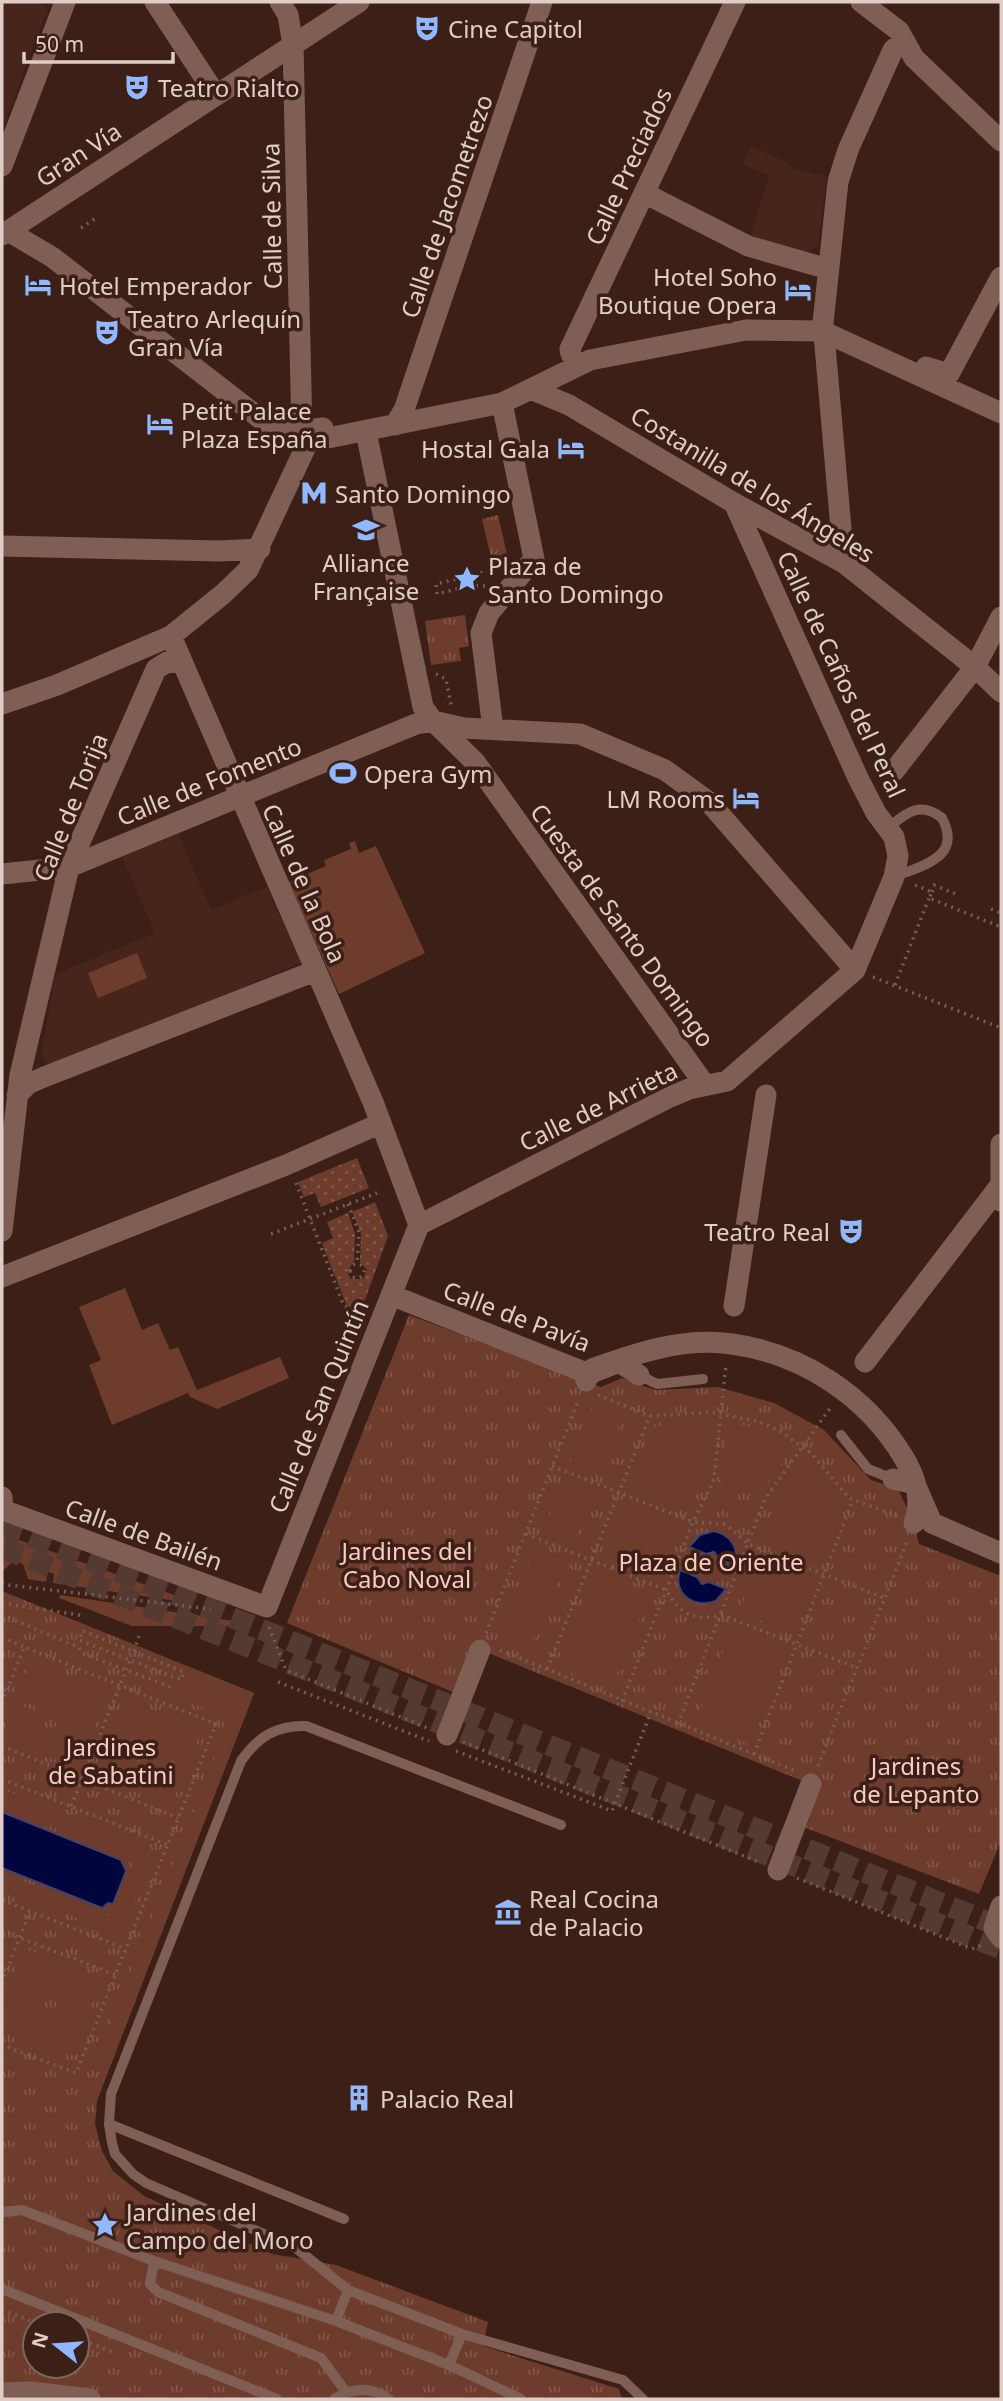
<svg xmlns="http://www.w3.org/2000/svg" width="1003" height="2401" font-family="'Noto Sans',sans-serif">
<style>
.built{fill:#48251b}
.grass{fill:url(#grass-dots)}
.park{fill:url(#park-tufts);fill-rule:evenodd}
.garden{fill:#6e3c2d}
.water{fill:#00053d;stroke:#444166;stroke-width:2}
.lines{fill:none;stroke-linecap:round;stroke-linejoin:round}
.secondary-tunnel{stroke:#553a32;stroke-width:21;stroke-dasharray:21 10;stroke-linecap:butt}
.path{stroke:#765d55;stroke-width:3.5;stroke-dasharray:2 5;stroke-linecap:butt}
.lane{stroke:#7f5e54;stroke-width:10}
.street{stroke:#7f5e54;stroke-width:21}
.secondary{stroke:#7f5e54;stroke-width:21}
.labels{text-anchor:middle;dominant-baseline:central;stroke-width:7;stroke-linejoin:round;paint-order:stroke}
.poi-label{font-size:24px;fill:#e1cdc7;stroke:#3c2018;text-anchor:start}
.street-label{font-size:24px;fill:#e1cdc7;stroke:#3c2018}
.park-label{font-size:24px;fill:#f9ccbf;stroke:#3c2018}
</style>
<defs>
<pattern id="grass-dots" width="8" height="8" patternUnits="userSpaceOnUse" patternTransform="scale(1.75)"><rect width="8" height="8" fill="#6e3c2d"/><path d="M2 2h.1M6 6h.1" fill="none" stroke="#82574a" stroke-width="1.8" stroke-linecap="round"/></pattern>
<pattern id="park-tufts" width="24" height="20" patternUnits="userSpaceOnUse" patternTransform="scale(1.75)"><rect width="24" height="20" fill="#6e3c2d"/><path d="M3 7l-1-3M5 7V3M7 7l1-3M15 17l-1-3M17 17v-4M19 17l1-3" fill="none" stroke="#82574a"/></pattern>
</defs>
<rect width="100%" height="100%" fill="#3c2018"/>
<path class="built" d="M2,2h35l11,6 -46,121z
M751,147l36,15 6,7 34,7 -9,69 -13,9 -56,-14 20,-64 -27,-12z
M178,834l33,76 56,-23 34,76 -246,102 -9,-2 -5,-9 15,-80 99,-41 -33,-76z"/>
<path class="grass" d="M357,1158l12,30 -48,19 -6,-14 -11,4 -6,-15z
M375,1202l13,34 -27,75 -14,-5 -25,-63 11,-5 -6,-16 21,-9 7,20 -1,28 -7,11 4,7h12l4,-9 -7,-8 1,-29 -9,-21z"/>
<path class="park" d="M498,515l9,39 -16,4 -9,-39z
M465,615l4,31 -10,2 2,13 -30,4 -6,-44z
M409,1315l192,72 21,-9 33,12 63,-3 56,16 50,27 47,50 27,9 16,34 5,21 82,32v265l-22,53 -173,-66 14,-40 -349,-142 -18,46 -166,-69z
M2,1591l252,102 -157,408 -2,23 7,27 11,20 31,25 128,58 64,11 152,57 -5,24 136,43 3,10h-620zM35,2324h42v42h-42z"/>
<path class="garden" d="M355,841l4,12 17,-7 49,107 -86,41 -50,-112 37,-16 -2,-6 27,-11 -2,-6z
M137,953l10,25 -49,20 -10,-25z
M125,1288l17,42 16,-7 12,27 8,-3 19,43 83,-33 9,21 -72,31 -27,-12 -2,-4 -76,32 -23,-60 12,-5 -22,-53z
M595,1402l29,11 -25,63 -29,-12z
M691,1420h21l-7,58 -10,1 -12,31 -55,-22 26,-61z
M728,1422l30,7 35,19 -35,47 -38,-15z
M807,1458l18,17 19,30 -24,59 -53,-21 12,-30 -7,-8z
M564,1479l29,12 -21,54 -30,-12z
M622,1503l55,22 -22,53 -55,-22z
M2,1534l181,64 1,4 -131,-19 1,-9 -6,-2 -2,10 -18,-3 -5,-15 -9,-4 -12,12z
M536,1548l30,12 -39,94 -29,-12z
M761,1558l54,22 -22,54 -54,-22z
M595,1571l55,22 -39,96 -54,-22z
M60,1595l187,28 2,3h-117l-73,-28z
M733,1626l54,22 -38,96 -54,-22z
M31,1661l36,14 -11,26 -15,7 -25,-10z
M192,1668l62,25 -147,380 -12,-10 135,-345 -63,-25 4,-11 14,5z
M71,1677l37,15 -15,37 -26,-11 -7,-15z
M125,1699l35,14 -10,25 -16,7 -24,-9z
M15,1703l24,9 7,15 -10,25 -34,-14z
M165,1714l37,15 -15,37 -27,-10 -6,-16z
M64,1723l27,11 -13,34 -38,-14 10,-25z
M108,1740l25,10 6,14 -9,25 -36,-14z
M158,1760l27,11 -14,34 -37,-14 10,-25z
M2,1789l153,62 -34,85 -119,-48v-15l110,44 22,-57 -132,-54z
M25,1949l36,15 -11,25 -15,7 -25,-10z
M65,1965l37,15 -15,37 -26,-11 -6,-15z
M9,1991l24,10 7,14 -10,25 -28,-12v-21z
M59,2011l27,11 -14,34 -38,-15 10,-24z"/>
<path class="water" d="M714,1531c17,4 25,17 21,34l-16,-6 -5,-7 -8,2 -17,-7 11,-12z
M680,1570l17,7 5,7 7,-2 17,7 -10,12c-22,8 -44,-7 -36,-31z
M2,1812l119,48 5,11 -13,33 -5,-1 -6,5 -100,-40z"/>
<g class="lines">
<path class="secondary-tunnel" d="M2,1525l999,402
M2,1548l999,401"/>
<path class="path" d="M81,228l15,-10
M313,492l13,-11
M485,586h-16l-32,8 -1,-10 57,-14v-7l14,-3
M436,674l10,5 5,26
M915,885l17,7 -3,6 72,29
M932,892l2,-7 24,10
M991,909l10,4
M873,977l128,51
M895,985l34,-87
M296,1183l48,123 19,9
M348,1204l11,28 -2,31
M271,1234l106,-41
M350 1271a7 7 0 1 1 14 0a7 7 0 1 1-14 0Z
M598,1395l52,21 61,-4 49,10 20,9 31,22 38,45 48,18
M552,1466l141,56 32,2 25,21 134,53
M526,1534l140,56c15,25 28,31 56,25l135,53
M2,1582l7,3 202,24
M2,1603l83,13
M2,1615l76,32 6,7 89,34
M269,1627l17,43 144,59
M83,1631l101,41 -3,8 -102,-40z
M486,1633l93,-234
M2,1637l22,10
M500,1650l298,122
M134,1651l5,-15
M547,1669l103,-253
M278,1682l151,59
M622,1701l71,-179 21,-43 12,-115
M2,1703l22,-56 192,77 -140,349 -74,-28
M678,1724l87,-225 66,-92
M463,1742l298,121
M2,1746l176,72
M456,1751l156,60 39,-99
M754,1754l99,-254
M818,1766l89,-224
M2,1779l166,66
M71,1806l59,-145
M797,1878l175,71 9,-4
M2,1900l124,49
M2,1931l114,44
M2,1983l28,-72
M2,2310l37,14
M77,2338l38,15"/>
<path class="lane" d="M889,827c18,-15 32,-26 53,-9 21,40 -20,47 -48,59
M639,1375l18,9 46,-5
M841,1435l27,34 25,10
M109,2124l235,95
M2,2212l20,-2 132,51
M2,2289l275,110
M348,2290l-12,31 113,44 13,-31 -114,-44 -52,-42 -150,-65 -13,-9 -18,-20 -3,-11 -3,-19 2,-30 130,-333c17,-24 35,-36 65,-35l255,99
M336,2321l-182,-60 -4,23 8,8 163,66 25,34
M462,2334l161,46 20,19
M449,2365l72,34
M334,2399c18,-11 37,-13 55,0"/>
<path class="street" d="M155,2l61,93
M280,2l8,13 5,30 9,387 6,10
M861,2l38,29 15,27 87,83
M2,166l63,-164
M644,193l104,53 80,23
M8,231l44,26 227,176 44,-5
M571,354l-1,-5 165,-347
M926,367l23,7 52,-97
M533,390l36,15 165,98 110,60 131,104 26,25
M395,425l9,-15 138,-408
M366,432l57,275 10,14 42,41 230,323
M308,442l194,-39 88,-43 156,-30 76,1 179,82
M2,546l217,5 41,-2
M844,563l-21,-240 15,-141 10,-32 45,-100 11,-9
M171,636l202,466 46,123
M2,704l55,-19 114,-49 52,-42 25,-24 60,-128
M493,729l-12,-96 8,-20 45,-54 -32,-156
M894,771l81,-104 26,-50
M2,874l67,-7 347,-143 17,-3 31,7 116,6 85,36 44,32 146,168
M17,1095l11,-11 16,-7 271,-106
M1001,1201v-57
M419,1225l251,-128 19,-8 38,-8 128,-111 39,-93 4,-21 -4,-19 -18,-24 -18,-35 -124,-275
M2,1231l18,-156 49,-208 87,-198 13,-8 13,2
M2,1277l284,-112 93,-41
M391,1295l198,79 30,-12 20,13
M734,1306l32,-211
M865,1362l134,-175
M586,1381l6,-12c45,-16 91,-32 140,-25 71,10 135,52 172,114 12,20 19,42 10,65
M893,1479l22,5 17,39 69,30
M2,1497l1,13 264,97 152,-382
M447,1735l33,-85
M778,1870l33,-86
M1001,1906l-7,22 7,10
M2,2393l29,-1 59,7"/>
<path class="secondary" d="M2,235l357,-233"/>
</g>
<defs>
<g id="theatre-bare" transform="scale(2.1)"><path d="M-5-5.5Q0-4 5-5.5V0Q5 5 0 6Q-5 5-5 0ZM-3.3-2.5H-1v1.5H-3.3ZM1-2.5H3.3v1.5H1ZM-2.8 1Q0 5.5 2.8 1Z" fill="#90b8fd" stroke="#3c2018" stroke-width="2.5" paint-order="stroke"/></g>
<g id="hotel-bare" transform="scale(2.1)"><path d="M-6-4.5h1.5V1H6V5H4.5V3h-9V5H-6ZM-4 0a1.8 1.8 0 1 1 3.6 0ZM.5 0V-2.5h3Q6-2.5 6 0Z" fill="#90b8fd" stroke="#3c2018" stroke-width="2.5" paint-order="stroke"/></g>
<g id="metro-bare" transform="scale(2.1)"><path d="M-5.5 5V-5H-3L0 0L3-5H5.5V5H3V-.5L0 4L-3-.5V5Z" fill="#90b8fd" stroke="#3c2018" stroke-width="2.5" paint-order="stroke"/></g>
<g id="university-bare" transform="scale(2.1)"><path d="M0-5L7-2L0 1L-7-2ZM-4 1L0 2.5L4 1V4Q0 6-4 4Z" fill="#90b8fd" stroke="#3c2018" stroke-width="2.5" paint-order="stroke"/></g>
<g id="sight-bare" transform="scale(2.1)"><path d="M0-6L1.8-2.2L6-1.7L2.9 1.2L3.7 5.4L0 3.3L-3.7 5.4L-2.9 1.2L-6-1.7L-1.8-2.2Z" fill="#90b8fd" stroke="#3c2018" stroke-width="2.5" paint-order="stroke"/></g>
<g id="stadium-bare" transform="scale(2.1)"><path d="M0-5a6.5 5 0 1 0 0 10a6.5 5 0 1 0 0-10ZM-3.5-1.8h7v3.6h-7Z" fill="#90b8fd" stroke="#3c2018" stroke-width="2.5" paint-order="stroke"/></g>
<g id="museum-bare" transform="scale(2.1)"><path d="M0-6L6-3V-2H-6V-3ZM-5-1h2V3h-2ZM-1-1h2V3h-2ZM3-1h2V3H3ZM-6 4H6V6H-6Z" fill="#90b8fd" stroke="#3c2018" stroke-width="2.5" paint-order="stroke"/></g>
<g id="building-bare" transform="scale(2.1)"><path d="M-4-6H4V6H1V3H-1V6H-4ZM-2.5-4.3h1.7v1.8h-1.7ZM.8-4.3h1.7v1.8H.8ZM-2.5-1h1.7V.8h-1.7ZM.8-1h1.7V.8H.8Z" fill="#90b8fd" stroke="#3c2018" stroke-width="2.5" paint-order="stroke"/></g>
</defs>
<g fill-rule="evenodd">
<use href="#theatre-bare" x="427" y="28"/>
<use href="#theatre-bare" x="137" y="87"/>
<use href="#hotel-bare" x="38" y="285"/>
<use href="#hotel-bare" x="798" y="290"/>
<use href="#theatre-bare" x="107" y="332"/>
<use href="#hotel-bare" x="160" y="424"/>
<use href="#hotel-bare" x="571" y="448"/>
<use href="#metro-bare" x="314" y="493"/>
<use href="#university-bare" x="366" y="530"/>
<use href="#sight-bare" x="467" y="579"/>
<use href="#stadium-bare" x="343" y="773"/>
<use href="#hotel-bare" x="746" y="798"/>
<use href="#theatre-bare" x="851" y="1231"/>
<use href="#museum-bare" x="508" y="1912"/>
<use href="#building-bare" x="359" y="2098"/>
<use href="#sight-bare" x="105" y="2225"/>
</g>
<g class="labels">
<g class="poi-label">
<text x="448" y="28">Cine Capitol</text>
<text x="158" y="87">Teatro Rialto</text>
<text x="777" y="276" text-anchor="end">Hotel Soho<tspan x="777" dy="28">Boutique Opera</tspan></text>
<text x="59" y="285">Hotel Emperador</text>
<text x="128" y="318">Teatro Arlequín<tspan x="128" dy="28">Gran Vía</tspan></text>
<text x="181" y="410">Petit Palace<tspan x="181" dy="28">Plaza España</tspan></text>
<text x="550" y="448" text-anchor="end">Hostal Gala</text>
<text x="335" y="493">Santo Domingo</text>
<text x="366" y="562" text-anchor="middle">Alliance<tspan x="366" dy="28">Française</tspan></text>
<text x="488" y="565">Plaza de<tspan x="488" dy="28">Santo Domingo</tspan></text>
<text x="364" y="773">Opera Gym</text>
<text x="725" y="798" text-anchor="end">LM Rooms</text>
<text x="830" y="1231" text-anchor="end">Teatro Real</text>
<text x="529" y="1898">Real Cocina<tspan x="529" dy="28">de Palacio</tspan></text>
<text x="380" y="2098">Palacio Real</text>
<text x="126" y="2211">Jardines del<tspan x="126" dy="28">Campo del Moro</tspan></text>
</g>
<g class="street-label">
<text transform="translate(78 154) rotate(-33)">Gran Vía</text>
<text transform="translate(628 166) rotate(-65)">Calle Preciados</text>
<text transform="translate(446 206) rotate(-71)">Calle de Jacometrezo</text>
<text transform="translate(271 216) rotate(-91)">Calle de Silva</text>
<text transform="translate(753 484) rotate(31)">Costanilla de los Ángeles</text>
<text transform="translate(842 674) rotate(65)">Calle de Caños del Peral</text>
<text transform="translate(209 781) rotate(-22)">Calle de Fomento</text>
<text transform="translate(70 807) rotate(-68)">Calle de Torija</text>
<text transform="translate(305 883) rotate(66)">Calle de la Bola</text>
<text transform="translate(623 925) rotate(54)">Cuesta de Santo Domingo</text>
<text transform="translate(598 1106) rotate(-26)">Calle de Arrieta</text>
<text transform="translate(517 1316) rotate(21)">Calle de Pavía</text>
<text transform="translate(318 1406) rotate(-68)">Calle de San Quintín</text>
<text transform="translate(144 1534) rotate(20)">Calle de Bailén</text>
</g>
<g class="park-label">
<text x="407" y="1550">Jardines del<tspan x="407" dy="28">Cabo Noval</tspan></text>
<text x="711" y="1561">Plaza de Oriente</text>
<text x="111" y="1746">Jardines<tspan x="111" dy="28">de Sabatini</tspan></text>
<text x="916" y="1765">Jardines<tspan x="916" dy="28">de Lepanto</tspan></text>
</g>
</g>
<rect width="1003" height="2401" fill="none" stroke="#e1cdc7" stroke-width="7"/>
<g transform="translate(56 2345) rotate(287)"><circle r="33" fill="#3c2018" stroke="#7e655e" stroke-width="2"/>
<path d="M0-5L12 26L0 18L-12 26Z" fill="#90b8fd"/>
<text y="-10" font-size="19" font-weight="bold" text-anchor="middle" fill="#e1cdc7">N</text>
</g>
<path d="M24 52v10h149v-10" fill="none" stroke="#e1cdc7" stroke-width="3.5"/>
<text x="35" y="52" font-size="21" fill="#e1cdc7" stroke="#3c2018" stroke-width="5" paint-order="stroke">50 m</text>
</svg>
